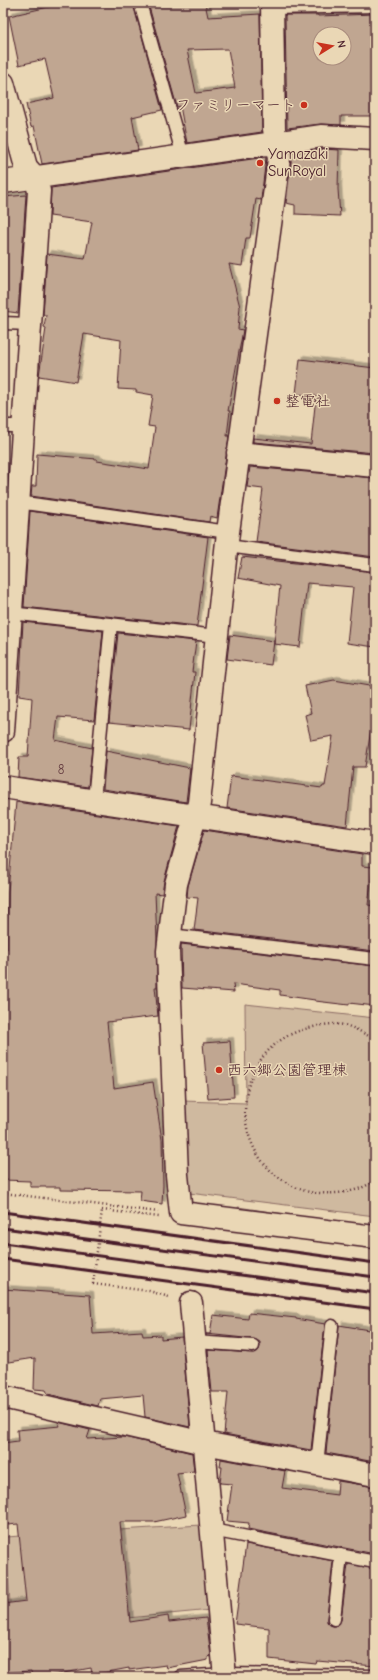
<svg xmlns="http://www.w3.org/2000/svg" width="378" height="1680" font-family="'Comic Neue','Klee One',sans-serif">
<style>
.green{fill:#cfb99f;stroke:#8c6c65}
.building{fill:#c0a691;stroke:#4a1f2b;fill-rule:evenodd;filter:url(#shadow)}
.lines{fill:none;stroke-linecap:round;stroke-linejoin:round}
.service-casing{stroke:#4a1f2b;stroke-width:15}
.minor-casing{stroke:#4a1f2b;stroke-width:25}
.path{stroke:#4a1f2b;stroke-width:2.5;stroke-dasharray:1 3;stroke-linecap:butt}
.service{stroke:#ead7b5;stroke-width:12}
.minor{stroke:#ead7b5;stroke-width:22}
.rail{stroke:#4a1f2b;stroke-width:3}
.path-bridge{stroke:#4a1f2b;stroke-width:2.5;stroke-dasharray:1 3;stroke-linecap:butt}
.poi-dot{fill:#c8321e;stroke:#ead7b5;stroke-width:1.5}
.labels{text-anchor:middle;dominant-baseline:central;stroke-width:3;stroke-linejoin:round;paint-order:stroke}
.number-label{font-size:13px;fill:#684144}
.poi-label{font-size:15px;fill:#4a1f2b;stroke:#ead7b5;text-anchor:start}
</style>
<defs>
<filter id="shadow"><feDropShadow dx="3.5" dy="-3.5" stdDeviation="0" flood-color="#0004"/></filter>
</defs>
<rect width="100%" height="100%" fill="#ead7b5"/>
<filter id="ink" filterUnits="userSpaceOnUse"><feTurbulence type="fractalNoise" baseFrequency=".025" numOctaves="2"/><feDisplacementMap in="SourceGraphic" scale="8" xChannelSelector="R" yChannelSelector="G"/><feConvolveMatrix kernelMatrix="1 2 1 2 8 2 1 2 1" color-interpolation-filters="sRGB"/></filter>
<g filter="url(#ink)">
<path class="green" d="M245,1004l130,14v198l-186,-23 -7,-92 64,2z
M238,1207l59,9v2l-59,-9z
M201,1525l10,85 -199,19 -7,-92z"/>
<path class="building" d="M66,3h67l29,107 -30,7 6,33 -96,14 -8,-38 -3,1 -5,-23 28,-6 -9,-39 -26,6 -10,-49z
M148,3h57l3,14 52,-3 2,118 -75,11 -7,-37 -3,1zM228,49l7,39 -39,5 -9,-43z
M375,14v102h-34v9l-21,-1 -33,4 -2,-113h33v1zM320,34h24v24h-24z
M323,149l16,1 -1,39 2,27 -45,-2v-9l-9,-2 5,-42v-8z
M266,157l-5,43 -5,-1 -6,39h-4l-4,28 -13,-2 11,43 -2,22 5,1 -15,81h2l-3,25h2l-12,82 -7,-2 -1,6 -178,-26 1,-10h4l1,-32 60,5v2l52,8 6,-42 -7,-1 5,-31 -17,-3v-2l-18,-1 3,-49 -37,-6 -8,48 -37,-6 7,-48 -2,-1 2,-12h-3l4,-61 38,5 7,-37 -42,-6 1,-28z
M26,195l-8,118 -15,-2v-114z
M300,359l75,9v85l-122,-11v-4l58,6 5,-48 -20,-2z
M250,467l125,11v79l-119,-15 7,-53 -16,-2z
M3,484l4,1 -4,58z
M30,511l178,26 -11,89 -173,-19z
M242,557l133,15v75l-28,-4 6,-56 -46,-4 -7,64 -26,-3 6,-58 -42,-8z
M23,622l80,9 -9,89 -36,-3 -3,23 37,8 -4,39 -70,-10 1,-20h9l4,-59 -13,-2z
M118,633l78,8 -4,31h3l-6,58 -80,-8z
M230,635l44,6 -3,24 -44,-6z
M334,680l41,7v17l-10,63h-12l-6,59 -120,-18 4,-32 91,12 1,-2h2l8,-50 -22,4 -6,-25 6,-2 -6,-27z
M106,751l84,17 -4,34 -83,-13z
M16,802l163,24 -15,55 -2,13 -7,-1 2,47v47h-2l3,29 -51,6 7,66 39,-6 9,58 1,45 -1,19 -22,-3 1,-10 -81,-1v-3h-30v-6l-27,-1v-231h4l1,-58z
M204,830l158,24v12l11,1 -5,38 7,1v45l-181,-21 4,-32 -11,-1 1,-11z
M181,944l194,22v40l-26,-3v2l-34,-4v-1l-35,-5v-5l-47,-6 1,8 -52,-4z
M230,1041l4,56 -26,2 -5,-56z
M3,1289l87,6 3,39 49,-3 1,5 18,-1v4l21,-2 8,90 -45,-10 -2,-22 -43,4 -2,7 -50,-12 -2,-4 -12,-1 1,-31 -32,5z
M249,1313l47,5v1l29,5 -14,126 -87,-16 4,-42h-16l-4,-42 45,3 6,-3 1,-4v-4l-6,-3 -48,-5h4l3,-19 35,4z
M339,1325l36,6v131l-49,-9z
M58,1422l32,8 -3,9 37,-2 68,16 2,18 -17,2 9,42 -32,7h-34l10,100 38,-6 1,6 37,-4 5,38 -3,1v3l-41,8 -1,-3 -37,5v-2l-37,7 -1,-7 -49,9h-10l-1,-6 -28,2v-69l23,-3 -8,-77 -10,1 -5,-53v-29l15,-2 -1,-11 43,-4z
M221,1459l64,12 -3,17 55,7 1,-14 37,6v67l-127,-25 1,-6 -22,-2 5,-37 -12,-1 2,-16h-2z
M246,1544l87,17 -6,57v4l6,4h4l4,-6 7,-56 27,5v97l-58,-5 -1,3 -47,-5v-31l-34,-4z"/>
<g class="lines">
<g class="service-casing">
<path id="service" d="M140,3l43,153
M273,8l102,-2
M3,323l26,1
M3,426h19
M18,502l210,30
M227,546l148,19
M10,613l207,23
M94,800l17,-176
M170,935l205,24
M195,1342l58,4
M317,1464l15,-138
M212,1530l163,32
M334,1619l7,-64
M181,1677l44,-3 150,2"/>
</g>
<g class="minor-casing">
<path id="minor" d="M272,3l2,126 5,30 -51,373 -29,271 -23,81 -8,67 9,224 4,38 194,24
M3,83l23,84 9,10 4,14 -36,540
M3,182l319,-46 53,3
M238,453l137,13
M3,787l372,56
M191,1303l34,374
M3,1397l201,46 171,32"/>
</g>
<path class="path" d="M375,1039c-9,-4 -18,-10 -27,-13 -13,-4 -27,-1 -39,2 -72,16 -87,114 -25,153 11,7 23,12 36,12 19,1 40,-1 55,-13
M3,1193l155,19
M102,1210l57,7
M93,1284l56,7 20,6"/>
<use href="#service" class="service"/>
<use href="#minor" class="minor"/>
<path class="rail" d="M3,1212l372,51
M3,1228l372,49
M3,1243l372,50
M3,1259l372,50"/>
<path class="path-bridge" d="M93,1284l9,-74"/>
</g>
</g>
<g class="poi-dot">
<circle cx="304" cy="105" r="4"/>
<circle cx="260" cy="163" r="4"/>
<circle cx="277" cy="401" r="4"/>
<circle cx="219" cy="1070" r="4"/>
</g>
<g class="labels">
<g class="number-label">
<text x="61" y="769">8</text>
</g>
<g class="poi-label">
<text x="296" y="105" text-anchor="end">ファミリーマート</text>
<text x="268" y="154">Yamazaki<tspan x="268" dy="17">SunRoyal</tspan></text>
<text x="285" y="401">整電社</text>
<text x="227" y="1070">西六郷公園管理棟</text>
</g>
</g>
<rect width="378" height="1680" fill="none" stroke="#ead7b5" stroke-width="16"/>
<rect x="8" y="8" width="362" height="1664" fill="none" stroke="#4a1f2b" stroke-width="1.5" filter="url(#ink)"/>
<g transform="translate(332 46) rotate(79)"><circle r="19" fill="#ead7b5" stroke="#aa8d7e"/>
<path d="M0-3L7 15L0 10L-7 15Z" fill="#c8321e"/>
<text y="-6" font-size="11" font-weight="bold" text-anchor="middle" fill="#4a1f2b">N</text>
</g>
</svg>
